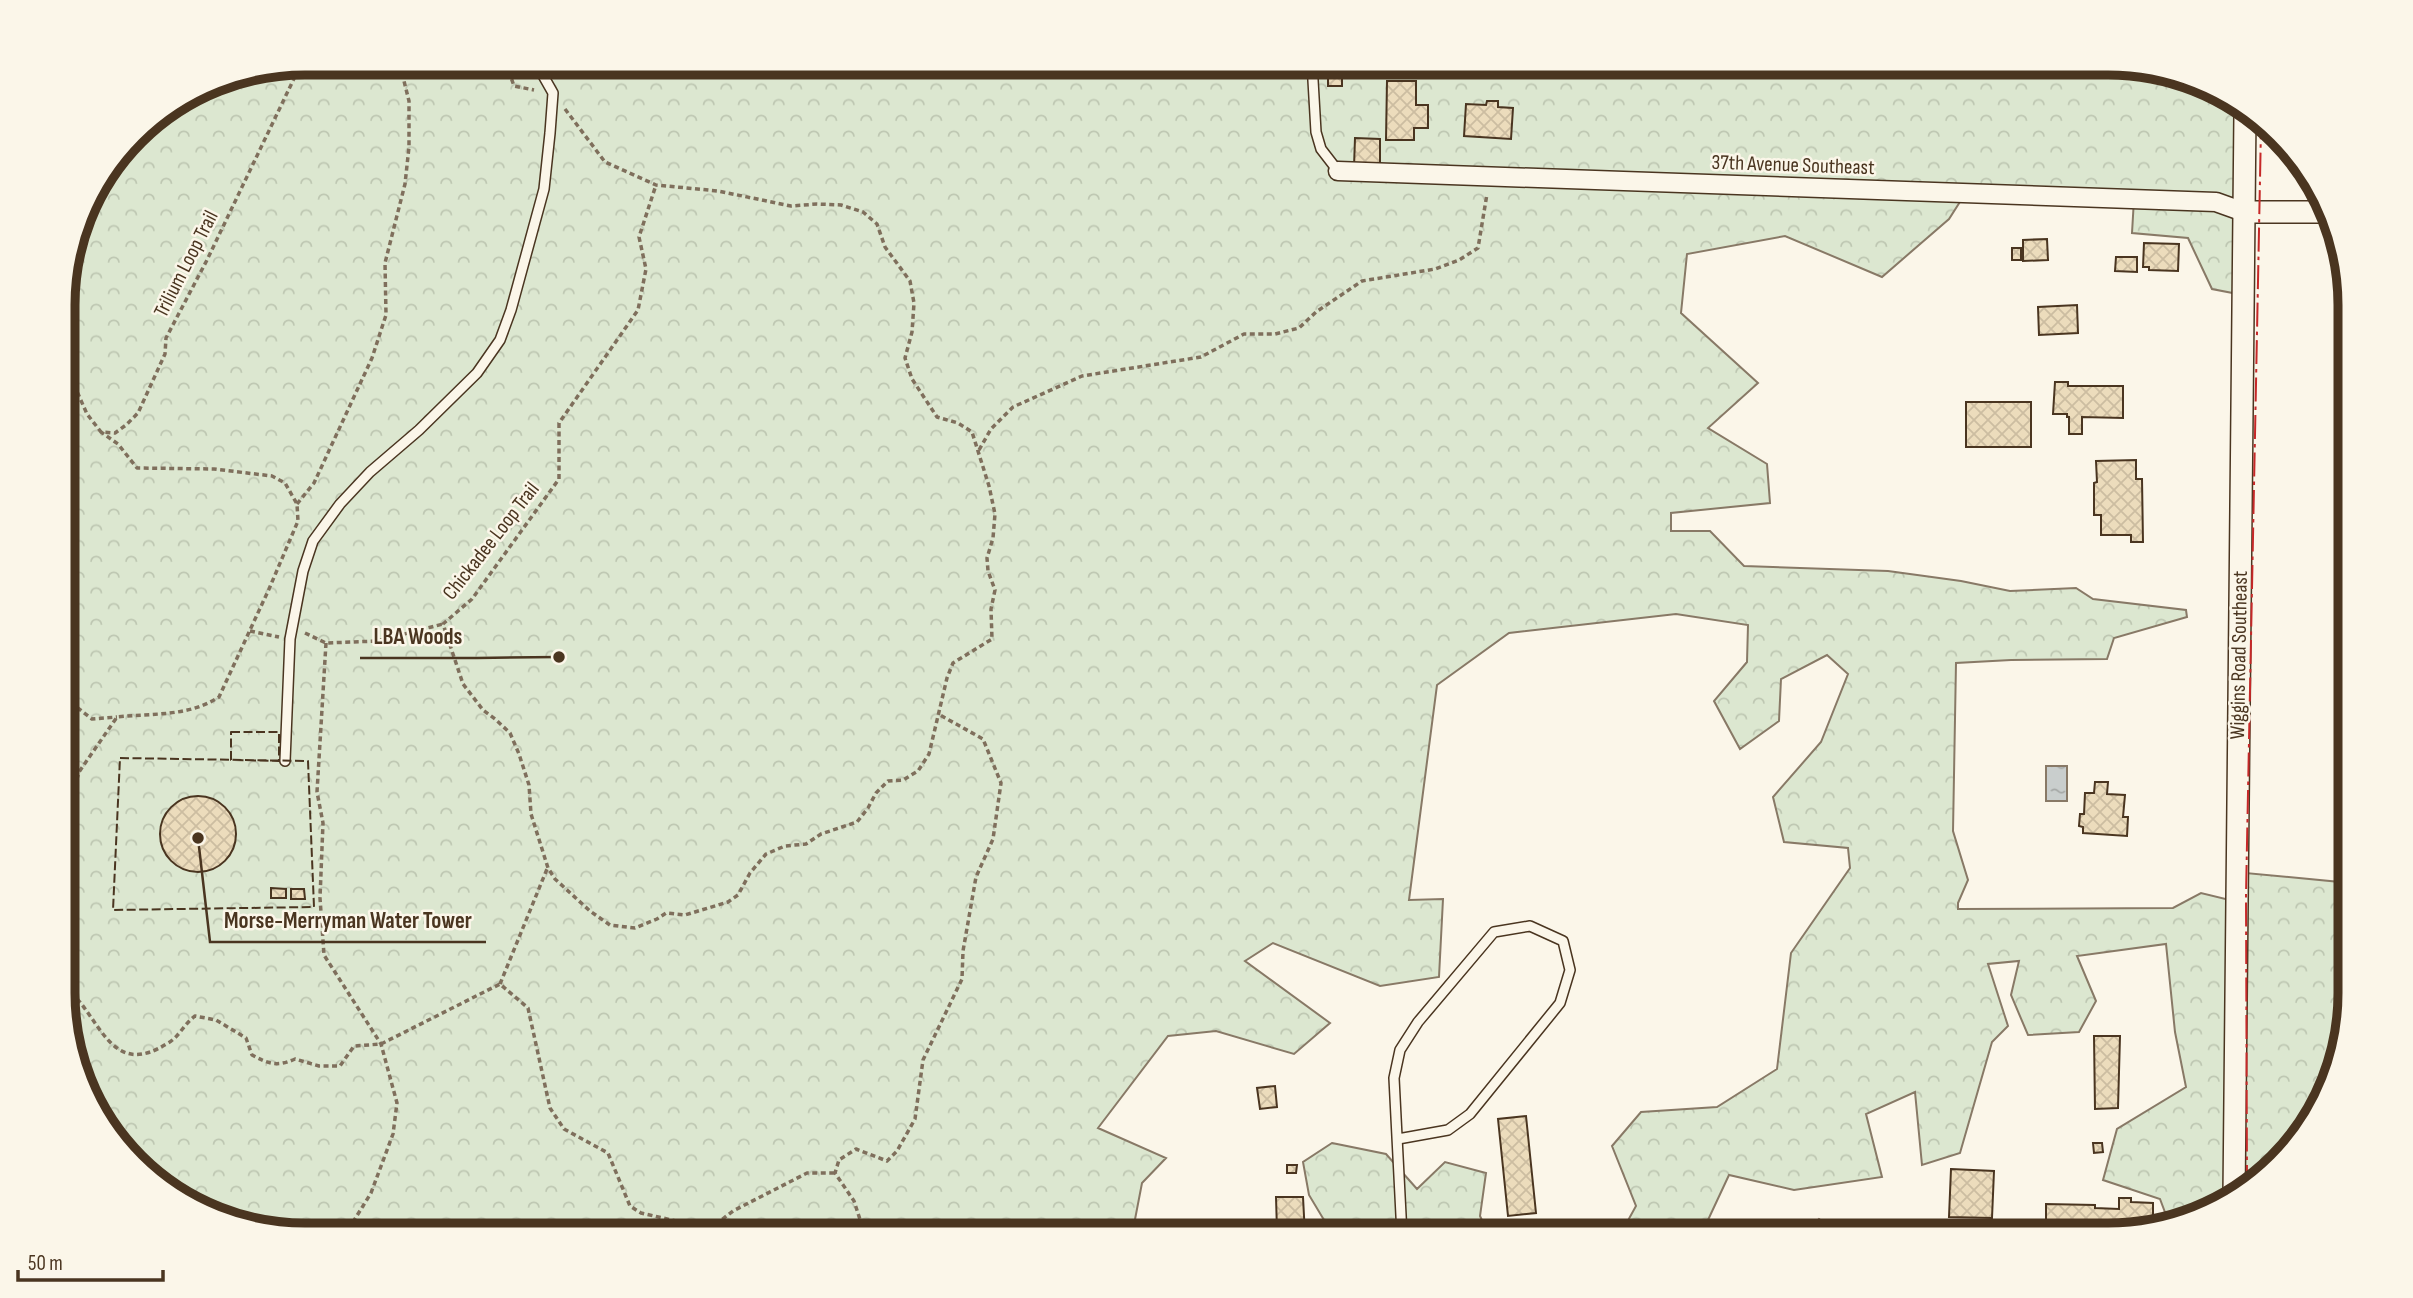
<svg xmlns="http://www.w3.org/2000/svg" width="2413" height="1298" font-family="'Sofia Sans Condensed',sans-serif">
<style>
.forest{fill:url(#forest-crowns);stroke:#887966;stroke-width:2}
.water{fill:url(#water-ripples);stroke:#887966;stroke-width:2}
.building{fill:url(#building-cross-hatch);stroke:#4a3520;stroke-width:2}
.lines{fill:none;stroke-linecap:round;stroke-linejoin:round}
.service-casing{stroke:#4a3520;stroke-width:12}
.minor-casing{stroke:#4a3520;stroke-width:21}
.tertiary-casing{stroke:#4a3520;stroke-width:24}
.path{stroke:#7f6f5c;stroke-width:3.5;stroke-dasharray:5 3.5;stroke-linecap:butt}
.service{stroke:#fbf6e9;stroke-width:9}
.minor{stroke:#fbf6e9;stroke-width:18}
.tertiary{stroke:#fbf6e9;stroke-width:21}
.fence{stroke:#4a3520;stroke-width:2;stroke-dasharray:9 3.5;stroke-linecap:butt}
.power{stroke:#c62828;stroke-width:2;stroke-dasharray:24 5 3.5 5;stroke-linecap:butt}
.labels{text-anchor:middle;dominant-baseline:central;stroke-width:5;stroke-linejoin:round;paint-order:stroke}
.street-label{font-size:21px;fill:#4a3520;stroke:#fbf6e9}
.rim{fill:none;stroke:#4a3520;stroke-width:9}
.leader{fill:none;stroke:#4a3520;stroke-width:2.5}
.callout-dot{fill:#4a3520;stroke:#fbf6e9;stroke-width:2.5}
.callout-label{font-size:23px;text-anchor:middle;font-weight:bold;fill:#4a3520;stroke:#fbf6e9;stroke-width:5;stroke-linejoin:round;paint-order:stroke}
</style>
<defs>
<pattern id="forest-crowns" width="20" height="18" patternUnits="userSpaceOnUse" patternTransform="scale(1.75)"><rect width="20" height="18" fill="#dce7d0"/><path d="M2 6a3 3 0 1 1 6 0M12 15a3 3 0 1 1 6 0" fill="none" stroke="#bec7b2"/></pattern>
<pattern id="water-ripples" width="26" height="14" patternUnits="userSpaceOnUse" patternTransform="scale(1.75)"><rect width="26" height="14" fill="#c9cecd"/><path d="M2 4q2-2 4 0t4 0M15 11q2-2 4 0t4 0" fill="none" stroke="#a5a8a6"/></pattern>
<pattern id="building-cross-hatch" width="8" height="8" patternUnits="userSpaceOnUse" patternTransform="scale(1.75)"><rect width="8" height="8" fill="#ecdcbc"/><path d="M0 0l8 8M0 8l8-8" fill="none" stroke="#ccbda1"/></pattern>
</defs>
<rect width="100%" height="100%" fill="#fbf6e9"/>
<path class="forest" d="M305,63h1803l108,25 29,26 -2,181 -31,-6 -24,-51 -56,-5 2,-34 -169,-5 -16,25 -67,58 -97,-41 -98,18 -6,59 77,70 -50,45 59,36 3,39 -99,10v18h39l34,35 144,5 73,10 49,10 66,-3 17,11 93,11 1,7 -73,21 -7,21 -96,1 -55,3 -3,168 15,49 -10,23v6l215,-1 28,-15 45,11v-31l104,10v111l-25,107 -83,93 -79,27 3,-6 -6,-16 -57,-19 14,-51 69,-42 -11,-55 -9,-88 -89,12 19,45 -17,31 -51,3 -17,-40 8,-34 -31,3 20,62 -16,16 -32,111 -38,12 -7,-73 -49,22 16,63 -88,13 -65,-15 -28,60h-81l16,-29 -24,-60 29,-34 76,-5 60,-38 14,-116 59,-85 -2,-20 -64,-6 -11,-45 48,-55 27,-68 -21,-19 -46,24 -2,42 -39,28 -26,-48 33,-39 1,-37 -72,-11 -167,19 -72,52 -28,215 34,-1 -4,78 -59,9 -107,-43 -28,18 85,62 -36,31 -78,-23 -48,5 -70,92 68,30 -24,25 -10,52h-827l-108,-25 -84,-70 -48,-115 -1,-736 24,-92 57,-74 68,-42z
M1332,1143l54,11 31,35 28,-27 41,11 -6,43 9,19h-156l-24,-40 -6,-33z
M1819,1219l23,16h-41z
M2019,1222l33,4 7,9h-44z"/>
<path class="water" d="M2046,766h21v35h-21z"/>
<path class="building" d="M1328,76h14v10h-14z
M1387,81h29v24h12v23h-14v12h-28z
M1487,101h11v6l15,1 -2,31 -47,-3 2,-32 20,1z
M1355,138l25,1v28h-26z
M2047,239l1,21 -25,1v-21z
M2144,243l35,1 -1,27 -29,-1v-3h-6z
M2012,248h9v12h-9z
M2116,257h21v15l-22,-1z
M2077,305l1,28 -39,2 -1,-28z
M2055,382h13v4h55v32l-41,-1v17h-13v-17h-2v-3h-14z
M1966,402h65v45h-65z
M2136,460v19h6l1,63h-12v-7h-30v-20h-7v-32l3,-1 -1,-21z
M2095,782h13l-1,12 18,1 -2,22h5l-1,19 -44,-3v-6l-4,-1 1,-12h4l1,-21h9z
M160 834a38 38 0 1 1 76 0a38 38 0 1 1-76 0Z
M271,888l15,1v9h-15z
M291,889h13l1,10h-14z
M2094,1036h26l-2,72 -23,1z
M1275,1086l2,21 -17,2 -3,-21z
M1526,1116l10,97 -28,3 -10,-97z
M2093,1143h9l1,9 -9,1z
M1287,1165h10l-1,8h-9z
M1951,1169l43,2 -2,47 -43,-1z
M1276,1197h27l2,38h-36v-3l8,-1z
M2119,1198h12v4l22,1v22l-22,7v-4h-13v-6l-6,-1v4h-8v2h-4v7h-10v-7l-44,-1v-22l49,1v3l24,1z"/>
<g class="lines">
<g class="service-casing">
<path id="service" d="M1312,63l4,69 5,17 17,22
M285,761l5,-122 13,-68 10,-30 27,-37 30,-32 49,-42 58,-57 23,-33 11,-30 33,-121 6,-56 3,-40 -17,-30
M1398,1139l50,-9 22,-16 90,-111 10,-33 -7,-29 -33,-15 -36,6 -76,90 -18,28 -6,28 8,157"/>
</g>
<g class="minor-casing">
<path id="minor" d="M1338,171l878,31 28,10"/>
</g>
<g class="tertiary-casing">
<path id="tertiary" d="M2244,212h81
M2234,1197l11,-1083"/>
</g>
<path class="path" d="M506,63l8,23 20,4
M565,109l40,53 51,23 62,6 73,15 26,-2 24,1 22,7 14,12 8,23 25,34 4,22 -2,29 -7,26 7,21 25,38 21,6 14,9 17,54 6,28 -2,24 -6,20 1,13 7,19 -4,19 1,30 -39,24 -6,15 -18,76 -11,17 -15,9 -15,1 -12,12 -8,15 -11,14 -36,12 -15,10 -21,2 -19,8 -16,19 -12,22 -10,7 -43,13 -19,-2 -9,6 -22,9 -25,-3 -20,-14 -35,-32 -7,-11 -17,-54 -2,-29 -10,-31 -9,-21 -15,-14 -12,-9 -20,-26 -20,-60 29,-25 87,-120v-56l79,-113 8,-41 -7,-32 17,-52
M64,371l7,7 16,36 14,18 14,1 11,-8 12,-12 27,-59 1,-16 41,-78 94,-196
M979,450l12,-21 22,-22 69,-31 119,-19 43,-23h31l24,-6 17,-16 46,-31 73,-12 24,-9 19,-12 9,-54
M297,504l17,-21 58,-125 14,-43 -1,-52 20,-79 4,-37v-46l-6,-24 -11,-14
M250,631l29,6
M305,633l21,10 51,-2 66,-17
M326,643l-9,149 6,31 -3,75 4,57 57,89 16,59 -4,31 -22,59 -26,42
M64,697l28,22 25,-2
M65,811l4,-5 10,-34 38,-55c36,-4 71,0 102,-20l50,-108 29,-68 -1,-17 -12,-21 -13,-7 -58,-7 -77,-1 -19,-24 -17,-12
M500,984l47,-115
M65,987c36,28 44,94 103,56 11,-6 16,-19 27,-27l21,4 30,18 6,17c17,9 25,12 43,4l24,7h21l14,-20 27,-2 119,-60 28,24 22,100 14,21 44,24 22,53 11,7 48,11 31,-3 13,-10 74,-38h28
M865,1235l-11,-34 -19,-28 4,-13 17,-11 31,12 10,-10 18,-32 8,-59 39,-81 1,-28 13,-74 17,-38 8,-56 -18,-44 -43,-24"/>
<use href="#service" class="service"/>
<use href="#minor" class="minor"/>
<use href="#tertiary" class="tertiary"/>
<path class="fence" d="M231,732h48v29l-48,-1z
M120,758l188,3 6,146 -201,3z"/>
<path class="power" d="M2247,1189l-1,-294 15,-767"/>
</g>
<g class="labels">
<g class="street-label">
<text transform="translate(1793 165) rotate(2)">37th Avenue Southeast</text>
<text transform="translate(186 264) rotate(-63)">Trilium Loop Trail</text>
<text transform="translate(491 541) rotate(-52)">Chickadee Loop Trail</text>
<text transform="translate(2239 655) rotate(-89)">Wiggins Road Southeast</text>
</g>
</g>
<path d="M0 0H2413V1298H0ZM305 75H2108A230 230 0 0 1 2338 305V993A230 230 0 0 1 2108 1223H305A230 230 0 0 1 75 993V305A230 230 0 0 1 305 75Z" fill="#fbf6e9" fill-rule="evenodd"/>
<path class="rim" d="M305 75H2108A230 230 0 0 1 2338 305V993A230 230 0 0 1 2108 1223H305A230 230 0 0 1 75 993V305A230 230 0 0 1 305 75Z"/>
<path class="leader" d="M559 657L477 658H360M198 838L210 942H486"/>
<g class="callout-dot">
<circle cx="559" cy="657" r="7"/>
<circle cx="198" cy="838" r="7"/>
</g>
<g class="callout-label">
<text x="418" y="644">LBA Woods</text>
<text x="348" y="928">Morse-Merryman Water Tower</text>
</g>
<path d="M18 1270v10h145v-10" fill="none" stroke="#4a3520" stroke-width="3.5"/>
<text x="28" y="1270" font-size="21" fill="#4a3520" stroke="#fbf6e9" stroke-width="5" paint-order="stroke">50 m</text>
</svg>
